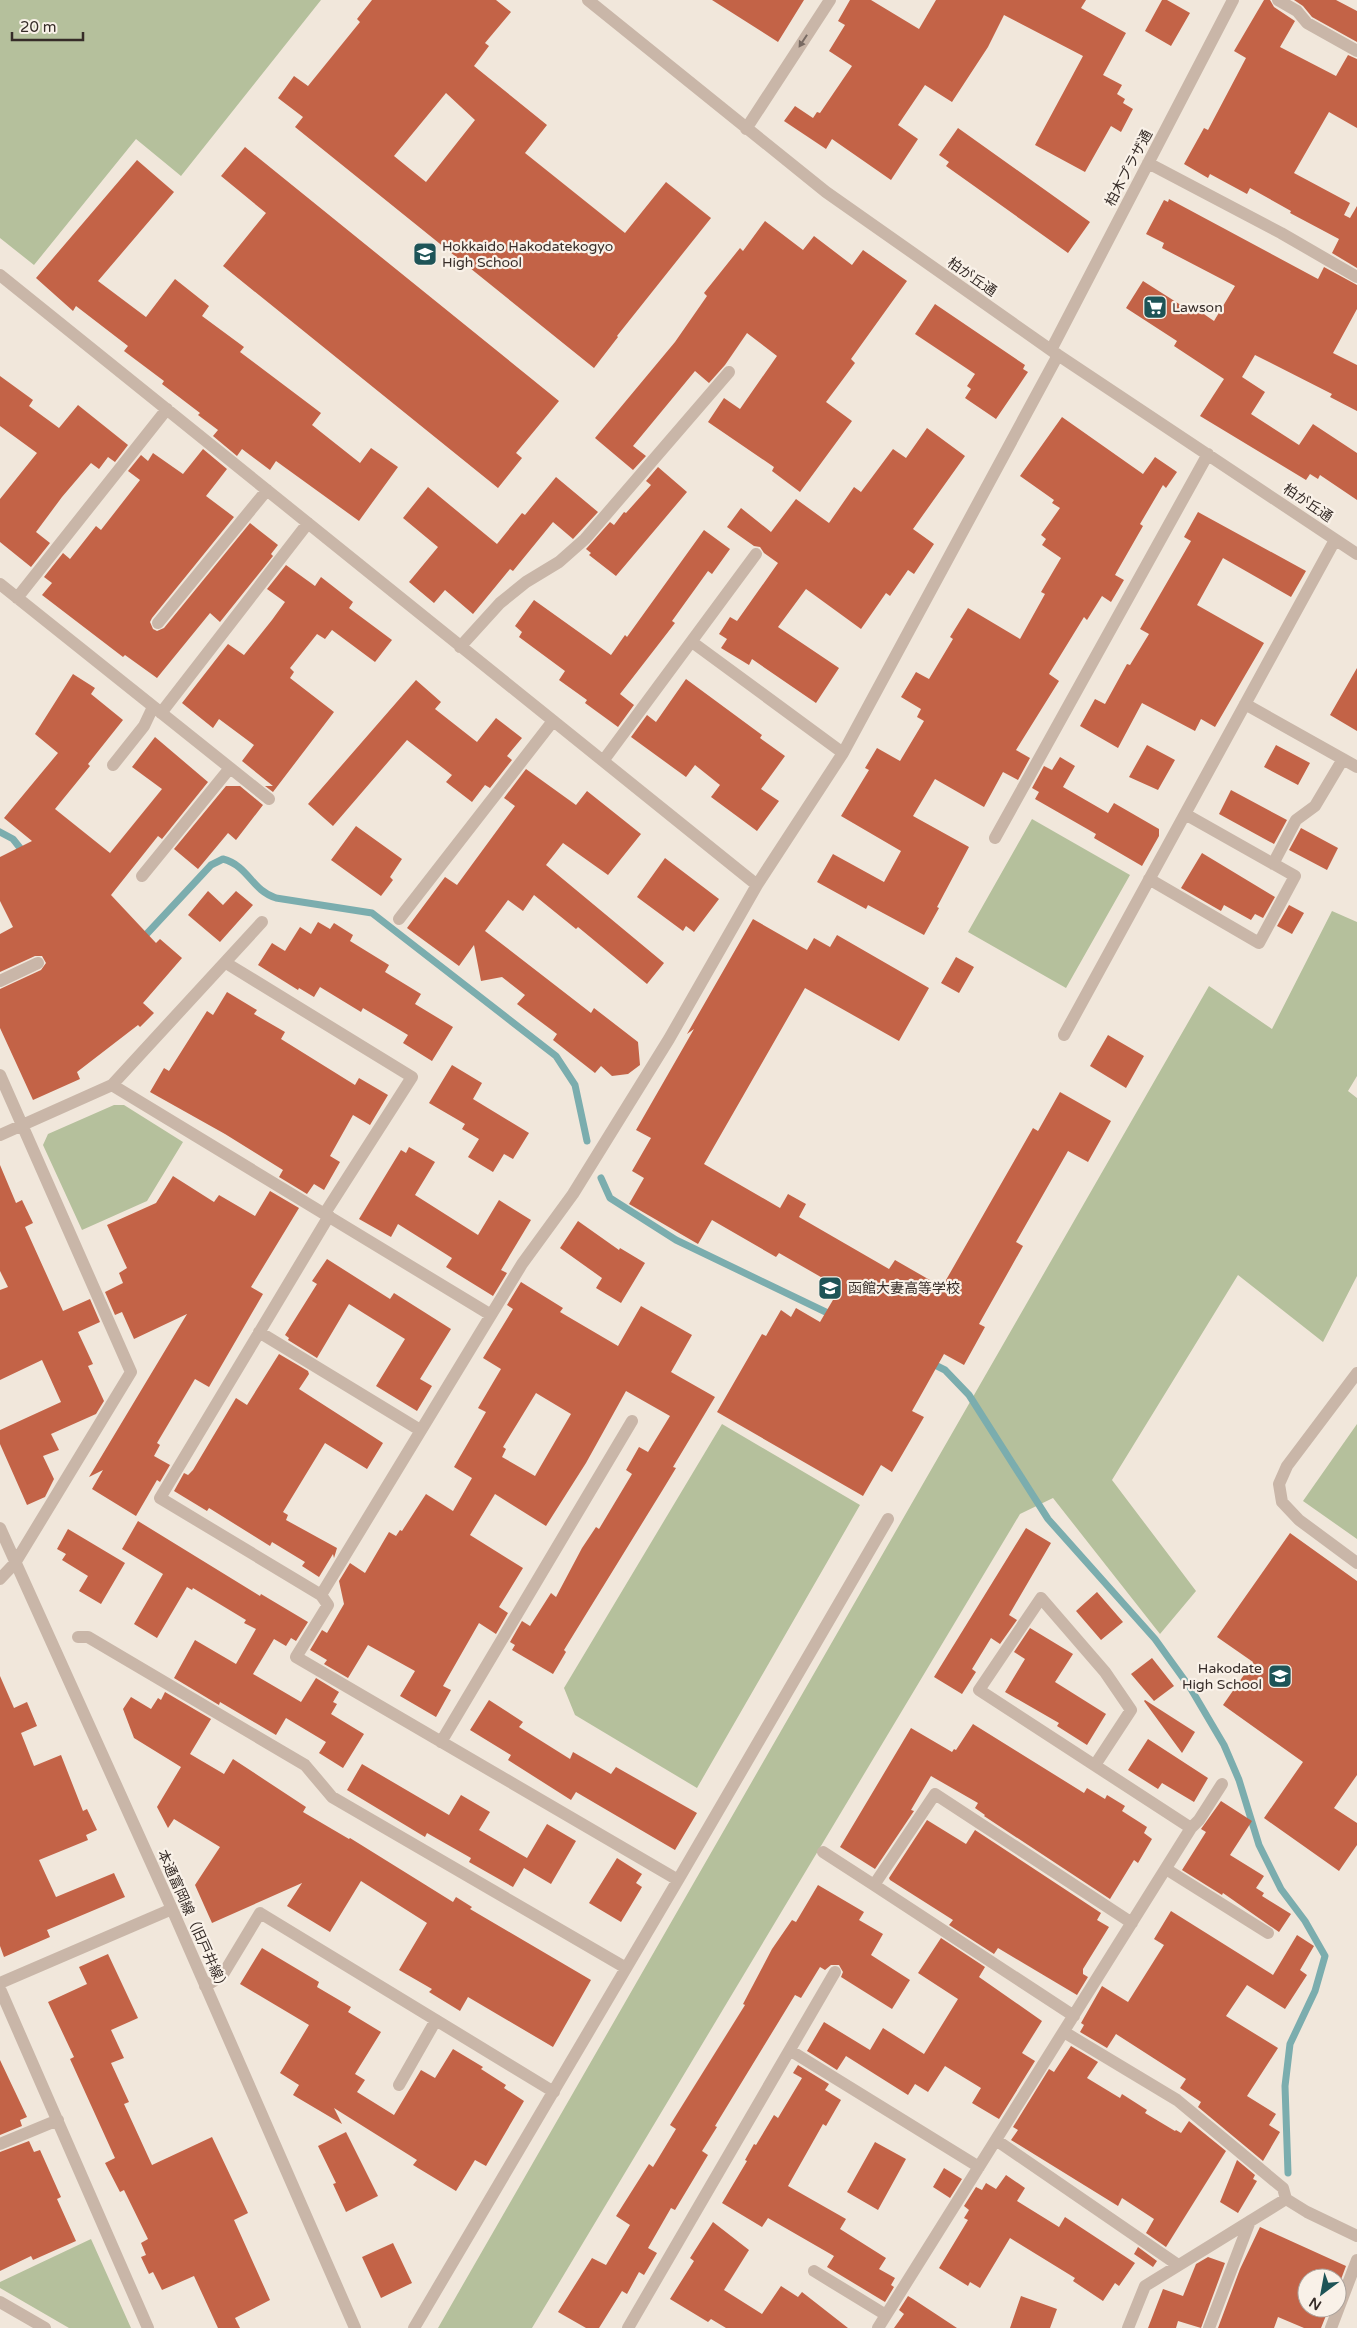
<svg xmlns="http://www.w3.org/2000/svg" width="1357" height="2328" font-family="'Varela Round','Noto Sans JP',sans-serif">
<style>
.green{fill:#b5c09c}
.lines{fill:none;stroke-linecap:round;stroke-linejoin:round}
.stream{stroke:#7badae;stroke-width:7}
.building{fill:#c36347;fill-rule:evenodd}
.minor{stroke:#c9b6a8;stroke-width:12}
.oneway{fill:#786a62}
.labels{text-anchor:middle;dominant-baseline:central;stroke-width:4.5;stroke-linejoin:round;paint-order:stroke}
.street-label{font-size:14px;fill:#362c28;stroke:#f9f1e8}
.poi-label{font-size:14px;fill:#362c28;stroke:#f9f1e8;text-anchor:start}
</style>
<rect width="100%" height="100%" fill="#f1e7db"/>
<path class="green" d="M0,0h321l-140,176 -45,-37 -102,126 -34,-27z
M1032,819l98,56 -64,113 -98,-56z
M1332,911l25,11v154l-9,15 9,7v178l-34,66 -85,-67 -126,205 84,111 -36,43 -107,-136 -33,16 -488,814h-94l771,-1342 63,43z
M114,1105h10l59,37 -36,59 -65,29 -39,-85 5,-11z
M722,1424l138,81 -163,283 -122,-73 -11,-27z
M1357,1424v115l-54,-38z
M91,2239l40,89h-62l-69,-40v-6z"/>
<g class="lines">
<path class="stream" d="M0,832l13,7 11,14
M142,939l69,-74 12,-6c26,7 28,31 53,39l96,15 184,143 19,29 12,56
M601,1178l9,20 66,42 158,76
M929,1362l16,8 24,25 79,124 107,120 36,50 33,56 15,35 20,65 22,44 24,32 20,35 -10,35 -25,53 -5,42 3,87"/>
</g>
<path class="building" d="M372,0h124l15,12 -26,31 4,3 -15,20 73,59 -22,28 100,80 41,-51 45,36 -94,118 1,1 -24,31 -299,-241 8,-10 -25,-19 16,-22 14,10 52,-64 -3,-3zM446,93l29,27 -49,62 -32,-26z
M712,0h92l-26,42z
M850,0h21l48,29 17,-29h150l-5,8 45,25 -23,42 19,10 -5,9 8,5 -2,4 10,6 -12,23 -10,-6 -26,46 -50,-27 48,-89 -79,-41 -16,32 -36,55 -27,-17 -27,40 20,14 -27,41 -59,-41 -6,10 -42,-28 11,-15 18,12 4,-6 3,1 32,-47 -23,-15 16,-26 -7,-4z
M1162,0h5l23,13 -19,33 -26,-15z
M1264,0h6l4,7 21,14 -15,26 56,29 12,-21 9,4v69l-28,-16 -35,61 56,30 -6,12 6,3 7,-12v62l-25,-15 7,-14 -49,-26 1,-2 -41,-23 -3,6 -37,-20 -2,4 -24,-14 20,-36 4,2 38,-72 -12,-7z
M1294,0h42l21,11v31l-45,-25 -9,-11z
M958,128l132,94 -22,31 -122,-87 3,-4 -10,-7z
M245,147l314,254 -43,52 6,5 -24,30 -275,-222 43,-53 -45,-37z
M137,160l37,32 -76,89 48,36 29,-38 34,27 -7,10 42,31 -4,5 81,61 -9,12 48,38 11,-15 27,19 -39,54 -83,-60 -6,9 -28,-21 -5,7 -24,-20 5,-6 -20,-15 2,-2 -38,-29 2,-3 -40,-30 4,-5 -52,-40 -3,5 -37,-33z
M1169,199l149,80 6,-12 33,18v24l-24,44 24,12v46l-27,-14 2,-3 -77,-39 -13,22 23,15 -14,22 48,31 14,-21 44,29v47l-37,-25 -2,4 -8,-5 -4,6 -106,-64 24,-37 -50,-33 3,-5 -51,-33 17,-27 52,33 3,-4 16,11 21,-35 -73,-38 2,-5 -18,-9 18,-34 4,2z
M765,221l38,29 11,-14 38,29 11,-15 44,31 -56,78 4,4 -29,39 26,19 -52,71 -28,-21 2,-4 -66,-45 16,-24 16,11 37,-53 -30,-23 -22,32 -16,18 -14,-12 -62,75 13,10 -13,14 -38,-32 80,-96 32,-46 -3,-3 36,-45 3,3z
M935,304l90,61 -2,4 5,3 -32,47 -31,-21 6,-9 -4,-3 8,-12 -60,-40z
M0,376l33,24 -4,6 30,22 19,-23 50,40 -13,17 -7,-5 -9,12 -8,-6 -29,34 -26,35 14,11 -19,24 -31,-25v-43l37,-46 -37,-27z
M1062,417l81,57 12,-17 22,15 -11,16 -3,-3 -23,39 3,2 -28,49 9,5 -13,22 -9,-6 -15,24 -3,-3 -35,57 10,7 -43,69 14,8 -12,22 -15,-8 -19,35 -49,-28 -22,37 56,31 -32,60 2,1 -15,27 -56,-30 -2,4 -49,-27 16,-28 51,28 17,-31 -60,-35 28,-46 -4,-2 12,-20 23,13 24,-40 -7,-4 4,-8 -20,-12 15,-25 13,7 24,-40 -3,-2 18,-29 52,31 25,-45 -4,-2 20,-34 -19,-13 4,-6 -5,-4 19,-27 -8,-5 2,-3 -34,-24z
M927,428l38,28 -52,73 21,15 -20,30 -6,-4 -18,26 -4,-3 -25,36 -55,-40 -28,38 61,41 -23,35 -64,-44 -3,6 -28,-17 6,-9 -8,-5 11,-17 7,4 41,-58 -14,-10 -4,-6 -6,-1 -27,-19 14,-19 30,24 25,-33 33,24 25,-36 7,5 32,-43 13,9z
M203,449l24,20 -21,27 28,21 -82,101 -2,4 3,7 4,2 7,-3 86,-105 28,22 -7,9 2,2 -53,66 -10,-9 -53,65 -32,-23 -2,2 -81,-62 10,-12 -8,-6 19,-24 7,6 26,-33 5,4 39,-50 -12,-9 13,-16 7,6 5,-8 30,21z
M658,467l29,25 -71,84 -27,-21 2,-2 -5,-4 24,-27 4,3 10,-13 2,1 25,-28 -5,-4z
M556,477l42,35 -25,27 -20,-17 -40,49 -3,-2 -37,45 -28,-24 -11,13 -25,-21 29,-35 -35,-29 25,-31 69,57 25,-31 3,2z
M1198,512l108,59 -15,26 -68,-39 -26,47 67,38 -49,84 -14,-8 -6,12 -53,-28 -24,45 -38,-22 15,-27 10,5 22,-40 3,1 19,-31 -9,-5 51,-88 -7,-4z
M704,530l26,19 -18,25 -4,-3 -36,50 3,2 -55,71 14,11 -16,22 -33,-24 2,-3 -28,-20 6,-9 -46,-34 3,-5 -7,-6 19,-26 77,55 14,-20 2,2z
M286,565l29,21 6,-9 32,25 -4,6 43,32 -17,22 -43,-32 -7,9 -8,-5 -27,34 4,4 -4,6 44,34 -61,80 -8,-6h8l-31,-25 12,-16 -35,-26 -6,9 -31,-25 46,-59 16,11 28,-35 13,-18 -18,-13z
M1357,668v63l-27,-16z
M73,674l22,14 -4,6 32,26 -35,44 2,2 -35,43 55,44 52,-64 -30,-22 23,-30 53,45 -46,57 -4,-3 -47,59 45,48 4,-4 22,19 -39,45 11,10 -14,14 -2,-2 -61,47 3,7 -47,21 -33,-72v-39l41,-19 5,-7 -4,-7h-7l-35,16v-38l13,-7 -13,-26v-44l32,-16 -28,-23 54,-65 -23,-19z
M686,679l76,56 -2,3 25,18 -24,33 18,12 -22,30 -46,-34 9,-12 -25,-20 -9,12 -55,-40 16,-22 9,7z
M416,680l25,22 -6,7 42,33 19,-24 26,20 -15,18 5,4 -22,28 -5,-3 -13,17 -26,-20 6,-7 -45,-35 -74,86 -25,-22z
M1147,745l28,15 -17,30 -29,-13z
M1276,745l34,18 -12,22 -34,-18z
M1060,757l15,9 -12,21 45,26 6,-10 45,26v7l-17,30 -48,-28 2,-4 -61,-35 4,-7 -7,-4 12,-22 8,4z
M526,769l50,36 11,-14 54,43 -33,41 -45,-32 -17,22 118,98 -17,21 -69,-57 -2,2 -42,-34 -11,16 -15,-11 -23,31 106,82 3,-5 44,34 2,23 -12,9 -16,2 -11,-10 -6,7 -42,-33 4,-6 -40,-30 8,-9 -23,-18 -21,4 -7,-36 -15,21 -52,-38 38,-51 12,8 58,-79 -11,-8z
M226,786h14l23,19 -27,35 -8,-7 -30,36 -24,-20z
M1231,790l56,30 -13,24 -55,-30z
M356,826l46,33 -12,18 3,3 -12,16 -50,-36z
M1301,828l37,20 -11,22 -38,-20z
M1202,853l73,44 -12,21 -8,-4 -4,6 -27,-15 -3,6 -40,-23z
M665,858l54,41 -25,33 -8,-6 -3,5 -46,-34z
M208,891l15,14 13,-14 17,14 -33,37 -32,-27z
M1289,905l15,8 -12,21 -15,-8z
M753,919l54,31 7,-12 16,9 7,-12 92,53 -30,53 -94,-53 -101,176 76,44 8,-14 18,10 -7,13 90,52 6,-9 47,27 91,-159 5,3 22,-39 51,29 -23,41 -20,-11 -52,91 7,4 -44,78 6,3 -21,38 -20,-11 -32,57 12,6 -32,55 -11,-7 -18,31 -146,-84 45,-78 4,2 15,-26 10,7 5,-9 24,14 20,-34 -61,-35 -3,4 -64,-37 -14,24 -69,-40 15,-26 -12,-7 19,-33 -15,-8 58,-101 -7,5z
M318,922l12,7 4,-6 19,12 -3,6 39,24 -4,7 36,22 -6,10 38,23 -21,34 -29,-18 5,-8 -45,-27 -2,4 -41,-25 -6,10 -15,-9 -1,2 -40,-25 14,-22 13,8 15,-24 11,7z
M956,957l18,10 -15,26 -18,-10z
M227,992l30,18 -3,4 31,18 -4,7 74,46 4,-7 29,17 -18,30 -17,-10 -23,41 10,6 -16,28 -10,-6 -7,10 -28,-17 4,-7 -58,-36 -75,-42 14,-24 5,3 38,-60 6,4z
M1108,1035l36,21 -18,32 -36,-22z
M452,1065l30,18 -9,16 56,34 -16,26 -9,-5 -11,18 -25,-15 11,-18 -17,-10 3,-5 -36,-21z
M409,1147l26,15 -20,33 63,40 21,-35 32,20 -30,50 6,3 -14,23 -47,-29 6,-9 -54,-34 -7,13 -32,-18 42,-69 5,3z
M0,1165l16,38 6,-3 11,23 -8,4 38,84 27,-12 10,23 -22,10 15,32 -5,2 16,35 -8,13 -45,20 8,16 -16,6 11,23 -9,18 -18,8 -27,-61v-14l61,-28 -19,-42 -42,20v-90l8,-3 -8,-16z
M173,1176l41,26 5,-7 36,21 15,-25 29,17 -48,79 12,7 -54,93 -14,-8 -38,64 3,2 -6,11 16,9 -10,17 -3,-2 -21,36 -44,-27 11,-19 -14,7 98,-163 -53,25 -12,-27 -7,3 -10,-23 18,-9 -4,-10 8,-5 -20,-43 49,-22z
M578,1221l41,29 1,-2 25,15 -24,40 -25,-15 6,-10 -42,-30z
M327,1259l63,40 4,-6 57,36 -31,50 12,7 -15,25 -41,-25 29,-47 -56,-35 -32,54 -29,-18 1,-2 -4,-3 32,-51 -5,-3z
M521,1282l42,26 -3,4 58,34 23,-40 51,29 -21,37 44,25 -42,70 3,1 -14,23 -98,159 2,2 -13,22 -41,-24 3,-5 -5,-3 12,-21 8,5 21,-33 5,4 26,-49 14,-21 3,2 33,-55 -6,-4 13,-23 9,5 22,-36 -44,-25 -40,72 -40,63 -51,-32 -25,41 53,33 -24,39 9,6 -12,21 -17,-11 -36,63 8,4 -15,27 -36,-21 15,-25 -47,-26 -20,33 -24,-14 3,-4 -17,-10 12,-20 5,3 17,-29 -5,-23 11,-18 15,10 24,-41 7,4 4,-6 2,1 24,-37 27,17 19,-33 -18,-11 32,-55 -8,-4 23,-39 -18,-11 30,-49 -6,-4zM536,1393l35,21 -36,62 -33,-19 4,-8 -3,-2z
M279,1354l29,17 1,3 -10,15 84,54 -16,26 -42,-26 -42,69 5,3 -2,5 51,28 -3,10 -1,-4 -14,23 -17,-11 3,-4 -33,-20 -2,4 -61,-38 -2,3 -33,-20 10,-18 4,2 5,-5 43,-72 11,7z
M138,1521l122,75 1,-2 47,28 -12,19 -5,-3 -5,8 -12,-7 -21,35 48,28 15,-24 23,14 -6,10 4,2 -6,10 33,20 -21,34 -24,-15 7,-11 -40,-24 -10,17 -56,-33 -1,3 -45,-27 21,-38 41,24 20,-35 -12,-6 2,-3 -53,-32 -1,2 -5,-3 -30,51 -23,-14 29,-50 -41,-25z
M1026,1528l25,15 -42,72 8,5 -17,24 -9,-6 -19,31 4,3 -14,22 -28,-17z
M68,1529l57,34 -24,41 -22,-13 9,-15 -26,-16 4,-6 -9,-5z
M1290,1533l67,48v194l-23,33 23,15v22l-18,26 -75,-53 39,-56 -80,-57 30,-43 -36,-25z
M1097,1592l26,30 -22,18 -25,-29z
M1030,1628l43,26 -18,28 51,32 -19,31 -30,-19 2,-3 -54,-31 20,-33 -11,-7z
M1152,1658l22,28 -20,15 -23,-27z
M0,1676l14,32 13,-6 10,24 -16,7 13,33 27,-11 22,56 4,-2 10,21 -11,5 2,5 -49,20 17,37 58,-24 11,24 -78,33 3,7 -46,20 -4,-11z
M165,1692l46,27 -21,35 34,20 9,-15 73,48 -3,5 46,27 1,-1 103,64 3,-5 16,10 -2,2 121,71 -38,67 -85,-50 -8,14 -31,-19 3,-3 -33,-19 28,-47 -66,-42 -31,51 -43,-26 15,-23 -90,40 -17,-38 25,-38 -46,-28 -6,9 -11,-21 24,-40 -47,-29 -11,-29 8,-12 20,12 7,-11 3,2z
M489,1700l34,22 -4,5 51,32 3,-7 38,22 5,-7 81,46 -22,37 -99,-58 -5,8 -63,-40 3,-5 -41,-25z
M1145,1700l50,32 -13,21 -38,-52z
M973,1724l111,69 3,-5 18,11 2,-4 18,11 -3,5 25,16 -3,6 8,6 -14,24 -4,-3 -24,39 -126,-83 1,-1 -10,-7 3,-5 -47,-27 -20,34 3,1 -39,58 -35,-22 71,-119 41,24 2,-3 2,1z
M1148,1739l60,39 -14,24 -32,-19 -4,6 -30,-19z
M362,1764l87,51 12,-20 29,17 -11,18 48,28 20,-34 29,17 -25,43 -27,-16 -11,19 -44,-25 2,-4 -44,-25 -2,4 -78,-47z
M1221,1801l31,20 -22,34 34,21 -8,12 8,5 -2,3 29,18 -12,18 -56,-39 -1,2 -40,-25 24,-38 -5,-3z
M927,1820l39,24 9,-14 126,83 -4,7 12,7 -26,42v5l5,3 -11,18 -79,-47 -4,6 -45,-29 4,-5 -63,-40 -1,-2z
M617,1858l25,16 -6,9 6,4 -21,35 -32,-19z
M818,1885l46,27 -5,8 24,14 -12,21 39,25 -18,29 -51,-32 2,-5 -4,-7h-8l-6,5 -5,-3 -19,31 -6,-3 -80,131 2,1 -15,24 6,4 -33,55 -4,-2 -23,40 9,5 -13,22 -5,-3 -12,22 -5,-3 -23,37h-13l-28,-16 34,-54 14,7 24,-40 -14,-9 33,-52 4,3 23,-38 -6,-4 75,-120 -2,-1 29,-55 20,-29 4,2z
M1171,1911l102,64 24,-40 17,11 -14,24 7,5 -22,34 -38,-24 -21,31 52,32 -31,48 29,18 -7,11 11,7 -17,29 -65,-54 3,-5 -21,-14 6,-9 -70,-45 -9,14 -27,-16 4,-7 -3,-2 21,-37 26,16 36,-57 -10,-6z
M941,1938l44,29 -6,10 63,44 -20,32 13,8 -36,58 -27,-16 9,-15 -36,-22 -17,26 -13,-8 -7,11 -62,-39 -9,14 -30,-19 17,-29 46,28 13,-22 41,26 34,-55 -40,-26z
M262,1948l57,34 -2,5 34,20 -3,5 33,20 -26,42 10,6 -8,12 37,23 27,-45 14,8 18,-29 30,18 -2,2 25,16 -2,3 20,13 -38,65 -11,-6 -19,31 -43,-26 4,-5 -83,-52 8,16 -49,-29 6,-10 -19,-12 29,-48 -69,-41z
M108,1954l30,64 -27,12 13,28 -13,5 18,39 -5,2 28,61 60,-28 36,76 -14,7 36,80 -35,18 5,10h-22l-24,-52 -32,14 -9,-18 -4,2 -8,-17 5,-2 -5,-12 7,-4 -24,-49 -4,2 -15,-29 10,-5 -45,-99 4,-2 -26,-55 39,-18 -8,-17z
M1071,2046l27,16 -11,16 33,20 2,-4 25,16 -2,3 30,18 1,-1 5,3 8,-12 37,30 -60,96 -20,-14 8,-14 -32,-21 -4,8 -107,-66 7,-10 -5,-3 36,-58 5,3z
M0,2060l27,57 -7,3 2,6 -22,9z
M798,2065l31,19 -4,6 16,10 -15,26 -3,-2 -35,62 58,33 -6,10 46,29 -7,11 16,9 -4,7 3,2 -9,15 -58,-35 7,-11 -66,-38 -6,9 -40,-24 25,-42 -2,-1 9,-16 2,1 18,-30 4,3 24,-40 -9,-5z
M346,2132l32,64 -32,16 -13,-28 3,-1 -18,-37z
M29,2141l5,11 6,-2 21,47 -4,2 19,42 -43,19 -2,-4 -31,15v-119z
M875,2142l31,17 -28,51 -31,-18z
M1237,2160l18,15 -2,4 4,2 -19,32 -18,-11z
M944,2168l18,11 -12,19 -17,-11z
M1006,2175l19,13 -8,13 42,26 6,-10 70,46 -16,23 -4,-3 -12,18 -30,-20 2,-3 -65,-40 -30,50 -10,-6 -2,4 -29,-18 29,-48 -4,-2 5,-8 -5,-4 12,-19 6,3 4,-7 10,6z
M713,2222l36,28 -25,40 38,24 19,-28 17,11 4,-5 46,36h-122l-15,-9 -3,3 -38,-23 24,-38 -4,-3z
M1260,2227l86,39 -9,24v-12h-30v30h22l-8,20h-17l-26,-11 -4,11h-56l22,-59z
M393,2243l19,40 -31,15 -19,-41z
M1138,2247l19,14 -4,6 -19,-13z
M1208,2257l17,6 -24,65 -23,-7 -2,7h-28l15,-39 20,7 13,-32z
M908,2296l5,3 44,29h-63l10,-14 -5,-4z
M1021,2296l36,13 -7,19h-40z"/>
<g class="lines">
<path class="minor" d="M588,0l238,192 232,163 299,199
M1278,0l19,11 10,12 50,28
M746,129l84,-129
M1148,163l133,70 76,44
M0,275l757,610
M1051,350l182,-350
M0,584l269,215
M17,598l150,-189
M158,623l109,-133
M692,642l151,111
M460,647l40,-44 26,-21 33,-20 26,-23 144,-167
M1245,704l112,63
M161,713l147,-190
M603,761l153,-207
M113,765l31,-39 9,-19
M995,838l213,-384
M1273,864l23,-44 19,-14 28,-47
M142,876l88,-108
M1149,879l110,64 36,-67 -110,-62
M399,919l154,-198
M226,963l186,114 -87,136
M0,981l38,-18
M1064,1035l271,-495
M0,1075l131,297 -116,191 -15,16
M112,1085l150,-163
M0,1135l112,-50 379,230
M259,1332l161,98
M1357,1373l-70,93 -8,18 3,18 17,18 58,43
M0,1528l172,381 183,419
M321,1595l-161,-97 169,-282
M78,1637h10l217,128 27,32 294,171
M441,1742l191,-321
M1191,1828l8,-8 23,-36
M823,1852l51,33
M1166,1869l102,64
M678,1880l210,-361
M0,1983l172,-74
M205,1986l17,-10 38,-63 294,179
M0,1989l148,339
M1074,2016l-200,-131 61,-91 197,129
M1064,2032l113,68 106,88 3,11 21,13 50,24
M791,2051l188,116
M399,2085l37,-65
M996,2140l182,125
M0,2144l58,-24
M814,2271l72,44
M0,2302l45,26
M414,2328l264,-448 -382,-223 32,-52 -7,-10 201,-331 51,-70 96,-155 88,-154 86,-132 215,-398
M628,2328l207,-356
M878,2328l313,-500 -212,-138 62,-92 64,74 26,38 -36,55
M1128,2328l17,-42 141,-87
M1209,2328l41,-107
M1331,2328l26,-68"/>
</g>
<defs><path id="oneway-solid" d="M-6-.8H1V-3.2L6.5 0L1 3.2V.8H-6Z" transform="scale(1.25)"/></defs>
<use class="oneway" href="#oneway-solid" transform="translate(803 41) rotate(123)"/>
<defs>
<g id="school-square" transform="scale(1.25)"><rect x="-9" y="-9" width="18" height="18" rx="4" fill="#1e5457" stroke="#f9f1e8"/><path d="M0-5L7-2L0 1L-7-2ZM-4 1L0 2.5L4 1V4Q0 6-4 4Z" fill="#fff"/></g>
<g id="supermarket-square" transform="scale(1.25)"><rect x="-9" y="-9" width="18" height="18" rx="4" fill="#1e5457" stroke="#f9f1e8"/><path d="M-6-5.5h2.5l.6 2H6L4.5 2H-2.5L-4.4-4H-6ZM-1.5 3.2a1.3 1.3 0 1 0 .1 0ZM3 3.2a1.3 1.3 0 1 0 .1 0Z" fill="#fff"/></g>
</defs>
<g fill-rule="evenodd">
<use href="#school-square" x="425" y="254"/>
<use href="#supermarket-square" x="1155" y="307"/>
<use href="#school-square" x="830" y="1288"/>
<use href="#school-square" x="1280" y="1676"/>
</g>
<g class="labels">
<g class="street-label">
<text transform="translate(1129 168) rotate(-62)">柏木プラザ通</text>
<text transform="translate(972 277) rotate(35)">柏が丘通</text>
<text transform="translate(1308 503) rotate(34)">柏が丘通</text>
<text transform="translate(193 1921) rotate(66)">本通富岡線（旧戸井線）</text>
</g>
<g class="poi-label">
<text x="442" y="246">Hokkaido Hakodatekogyo<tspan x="442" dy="16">High School</tspan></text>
<text x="1172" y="307">Lawson</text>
<text x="848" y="1288">函館大妻高等学校</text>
<text x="1262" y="1668" text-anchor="end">Hakodate<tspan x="1262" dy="16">High School</tspan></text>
</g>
</g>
<g transform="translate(1322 2293) rotate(212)"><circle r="24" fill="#f9f1e8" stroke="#aba29b"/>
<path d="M0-4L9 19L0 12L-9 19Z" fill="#1e5457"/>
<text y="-8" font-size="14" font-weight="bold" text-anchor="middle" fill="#362c28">N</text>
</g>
<path d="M12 32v8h71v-8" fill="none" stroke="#362c28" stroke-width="2.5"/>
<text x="20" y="32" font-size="15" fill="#362c28" stroke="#f9f1e8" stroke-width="4" paint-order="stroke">20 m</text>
</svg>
